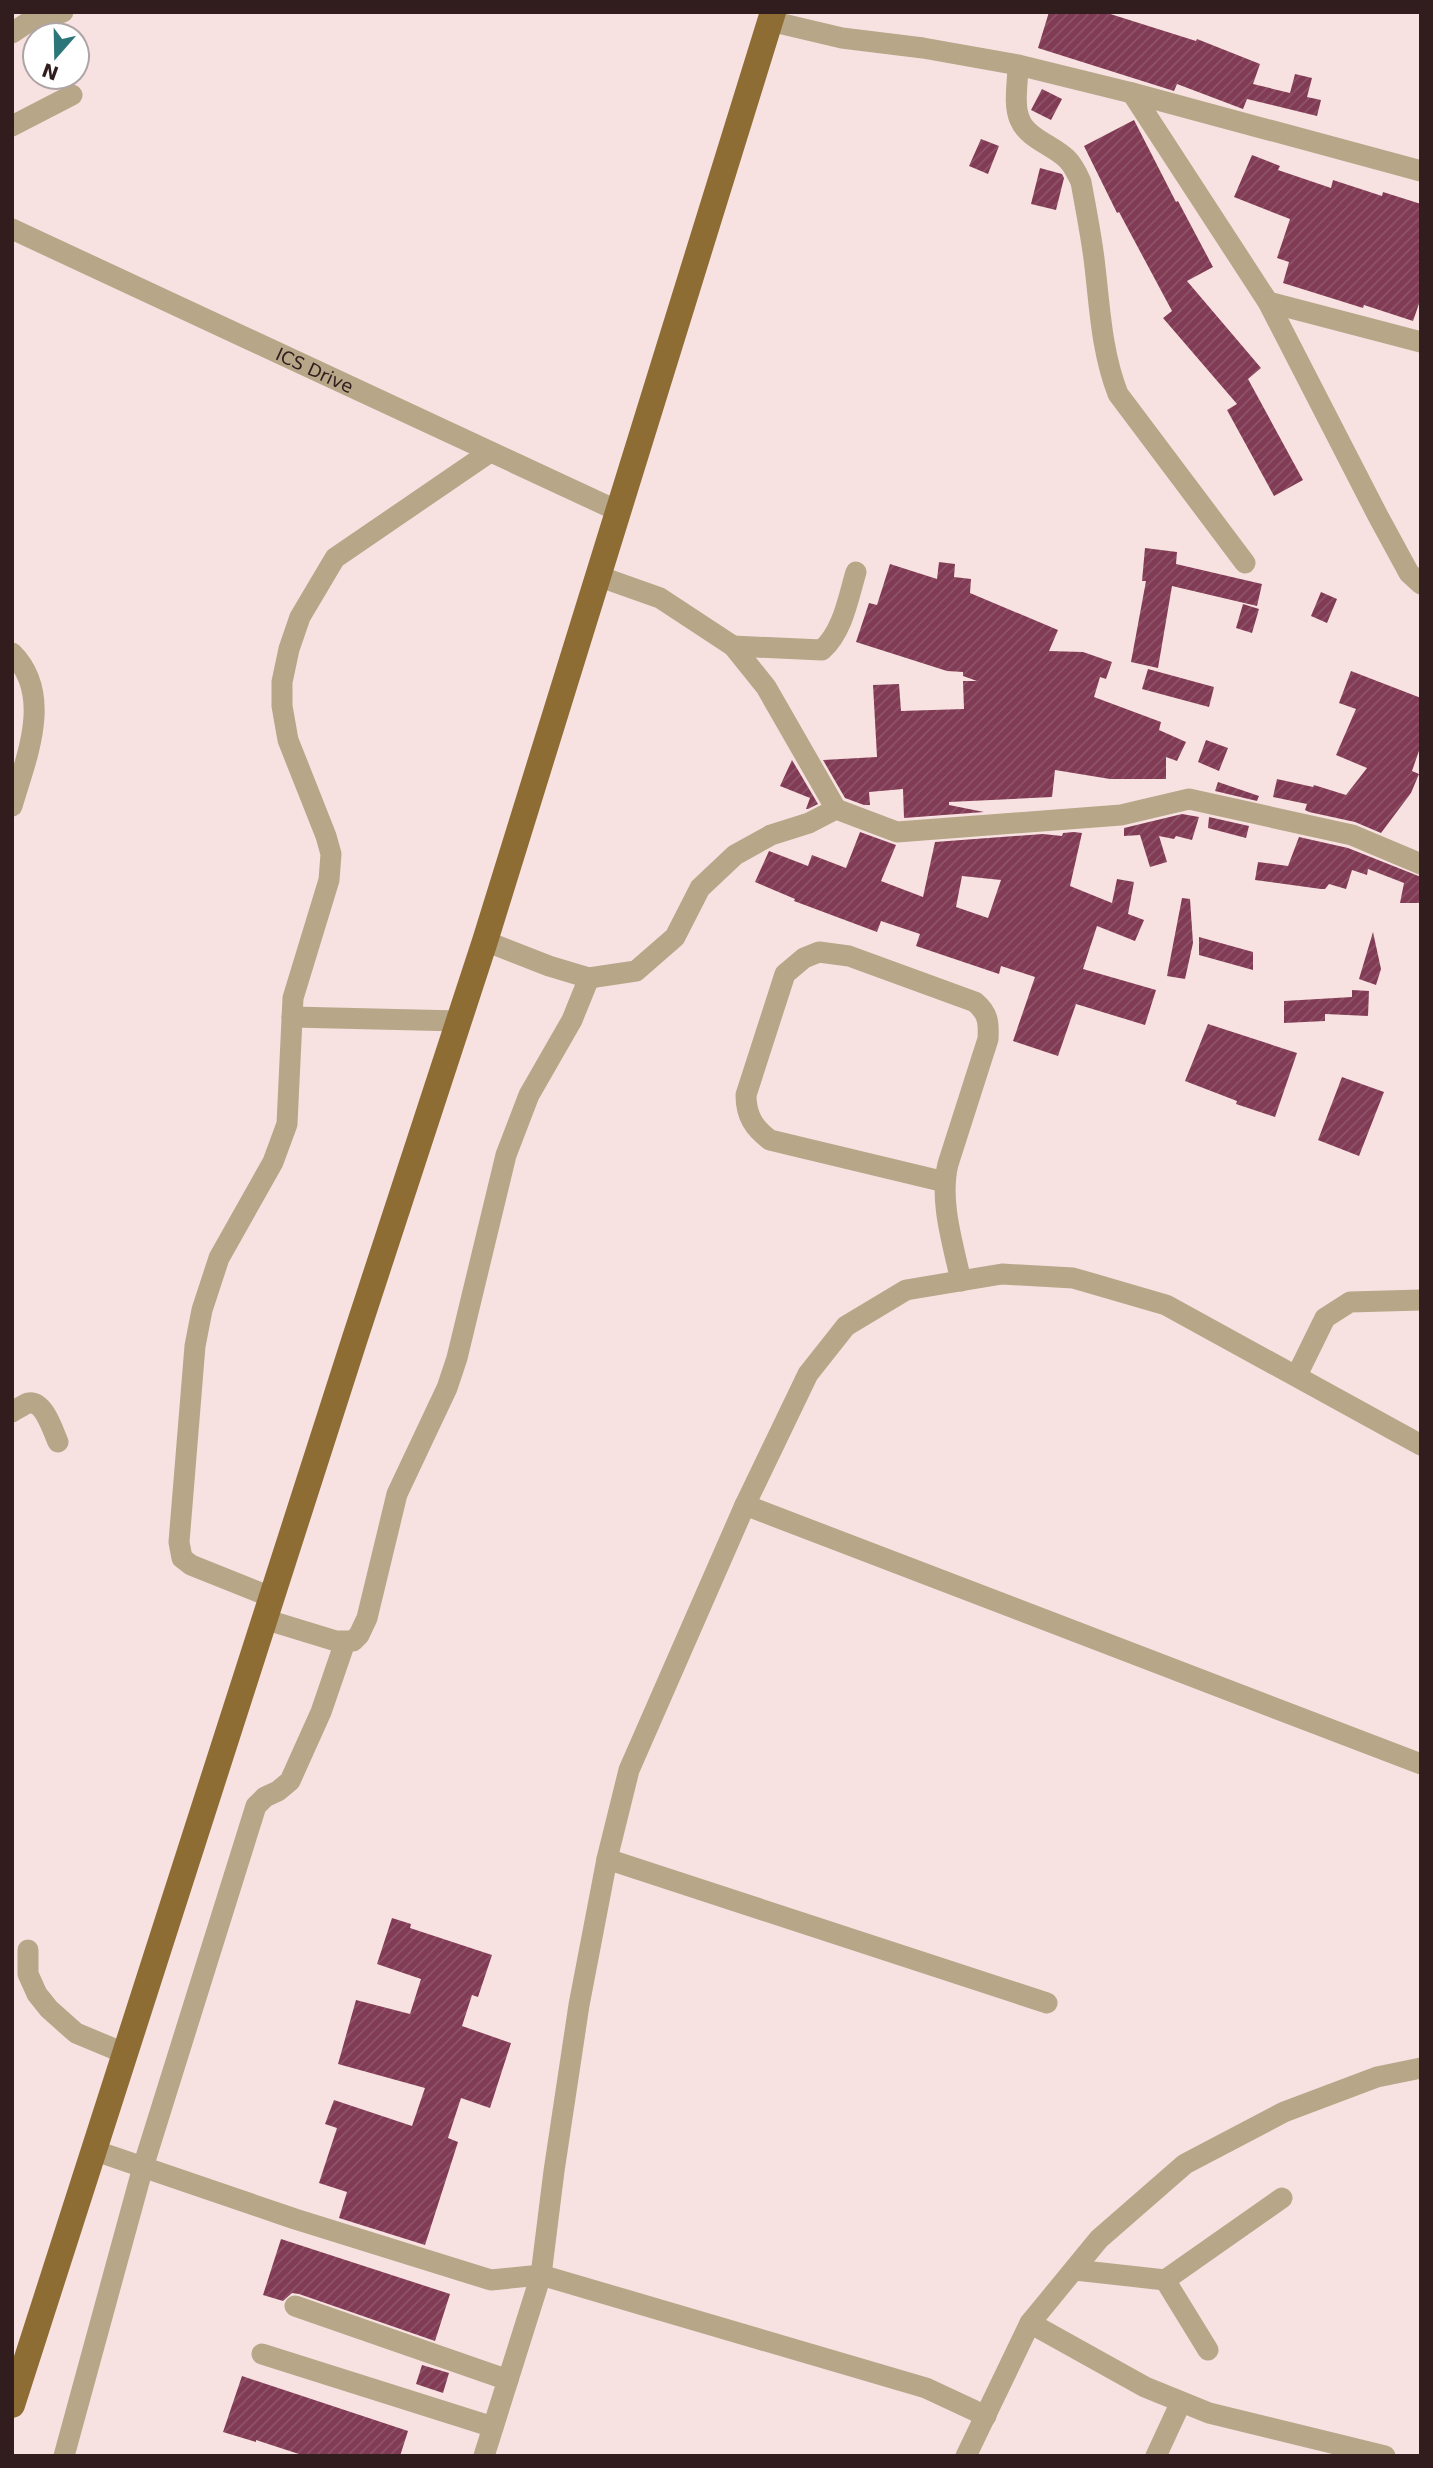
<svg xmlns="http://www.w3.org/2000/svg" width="1433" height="2468" font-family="'DejaVu Sans',sans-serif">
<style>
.building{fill:url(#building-hatch);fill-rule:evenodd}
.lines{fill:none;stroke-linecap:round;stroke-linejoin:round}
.minor{stroke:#b8a689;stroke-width:21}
.major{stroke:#8e6d35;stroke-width:26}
.labels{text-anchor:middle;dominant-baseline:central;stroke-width:7;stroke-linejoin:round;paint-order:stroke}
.street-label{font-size:18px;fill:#311d1d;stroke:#fff}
</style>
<defs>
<pattern id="building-hatch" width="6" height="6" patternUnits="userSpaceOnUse" patternTransform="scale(1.75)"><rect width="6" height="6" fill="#813b54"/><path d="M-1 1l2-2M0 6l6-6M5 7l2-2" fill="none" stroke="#8e5569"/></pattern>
</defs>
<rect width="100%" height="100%" fill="#f8e2e1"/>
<path class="building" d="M1049,12h55l92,29 1,-2 63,25 -7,20 37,9 5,-19 17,4 -5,19 14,3 -4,16 -70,-17 -4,10 -66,-25 -3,7 -136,-43z
M1042,89l20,10 -11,21 -20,-10z
M1134,120l42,82 2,-1 35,66 -26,14 74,87 -13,11 55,101 -29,16 -47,-86 10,-6 -74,-86 9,-7 -53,-99 -2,1 -33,-67z
M981,139l18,7 -11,28 -19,-8z
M1252,155l28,11 -2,4 53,18 2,-8 49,16 1,-4 38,12v94l-8,23 -49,-16 -1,3 -80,-25 6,-21 -12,-4 13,-39 -56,-22z
M1040,168l22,6 2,4 -8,32 -25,-6z
M1145,548l32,4 -1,12 86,20 -5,22 -85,-20 -14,82 -27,-6 15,-81h-4z
M939,562l16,2 -1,13 17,2 -1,14 88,37 -9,21 34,1 29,10 -6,17 -6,-2 -6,20 67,25 -2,8 27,12 -9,19 -11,-4v22h-56l-55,-9 -3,27 -103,5v3l35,7 -80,6 -1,-29 -34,3 1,13h-6l-19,-7 -22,-38 54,-3 -4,-72 26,-1 2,27 63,-2 -1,-28h14l-14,-5v-4l-16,-1 -91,-29 13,-39 8,2 13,-41 47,15z
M1321,592l16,7 -10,24 -16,-7z
M1243,604l16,5 -7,24 -16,-5z
M1148,669l66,18 -5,20 -67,-18z
M1351,671l70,27v47l-9,26 7,3 -8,19 -30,40 -26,-11 -46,-10 -4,-2 2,-6 -34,-7 4,-18 36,8 1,-2 32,10 21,-27 -31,-13 20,-46 -17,-6z
M1206,740l22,8 -9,23 -21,-9z
M792,760l26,44 -10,5h-2l4,-11 -30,-12z
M1218,782l41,14 -2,5 -42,-10z
M1182,814l17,3 -7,23 -16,-4 -2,3 -15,-3 8,26 -17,5 -10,-32 -16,1v-8z
M1209,817l40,9 -3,12 -38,-10z
M860,832l36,13 -15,36 42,16 12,-55 108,-8 19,2 1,-3 11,-1 8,1 -12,53 42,17 5,-24 17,3 -6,32 16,6 -9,21 -38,-15 -14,43 73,21 -11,35 -69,-21 -18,52 -45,-15 22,-64 -34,-11 -2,8 -83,-28 4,-12 -39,-13 -4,11 -83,-31 1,-2 -40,-17 14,-31 39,15 4,-11 34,13zM962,876l39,4 -13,38 -32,-11z
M1299,837l49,11 73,29v26h-21l4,-20 -36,-14 -1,6 -15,-5 -6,19 -17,-5 -4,5h-4l-66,-9 3,-18 30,4z
M1182,898l8,1 3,44 -8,36 -18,-3z
M1373,932l8,37 -5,16 -17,-6z
M1199,937l54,15v18l-54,-15z
M1352,990l17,1 -1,25 -43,-2v7l-41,2v-22l68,-4z
M1208,1024l89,29 -22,64 -39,-13 1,-3 -52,-20z
M1342,1077l42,15 -25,64 -41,-16z
M392,1918l19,6 -1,4 82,27 -14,42 -6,-2 -10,31 49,17 -21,65 -29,-10 -13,40 10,4 -33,103 -86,-27 8,-26 -28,-9 18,-55 -12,-4 9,-24 78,26 13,-38 -87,-24 18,-64 54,14 11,-35 -44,-15z
M281,2239l169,55 -15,47 -136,-47 -7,-1 -9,8 -20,-6z
M422,2365l27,8 -6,20 -27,-9z
M242,2376l166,55 -8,25h-95l-49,-16v2l-33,-10z"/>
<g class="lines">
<g class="minor">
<path d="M770,21l72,17 81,10 95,17 114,28 289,78"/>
<path d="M12,33l15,-10 36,-11"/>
<path d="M1018,65c0,17 -5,40 2,55 7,18 34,26 47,39 6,6 10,14 14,23 5,28 11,57 14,85 5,44 7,86 23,127l127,169"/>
<path d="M1132,93l136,209 110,214 31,57 12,11"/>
<path d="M12,126l60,-31"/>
<path id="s1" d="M12,229l606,282"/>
<path d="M1268,302l153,40"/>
<path d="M598,576l62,22 73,48 33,41 70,122"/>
<path d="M733,646l89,4c21,-19 26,-51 34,-78"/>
<path d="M12,653c42,42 14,105 0,153"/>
<path d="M485,941l64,25 40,12 47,-7 39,-34 25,-49 35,-33 36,-20 38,-12 27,-14 61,23 224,-17 68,-16 163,36 69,29"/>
<path d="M292,1017l167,4"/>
<path d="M945,1182l-175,-42c-16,-12 -24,-24 -24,-45l39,-121 19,-16 15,-6 30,4 126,46c13,11 14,20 13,37l-40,125c-9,37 5,80 13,117"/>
<path d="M1297,1375l28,-57 25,-16 71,-2"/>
<path d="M12,1412c5,-3 11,-7 16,-9 16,-3 25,28 30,39"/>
<path d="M745,1505l676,259"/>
<path d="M271,1597l-80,-32 -9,-7 -3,-16 16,-196 7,-36 17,-52 54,-96 14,-38 6,-126 36,-118 2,-26 -5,-18 -38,-96 -6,-34v-24l7,-33 11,-32 35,-59 155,-106"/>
<path d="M264,1619l72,22h17l6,-6 8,-17 30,-124 50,-106 10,-30 49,-203 23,-60 43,-75 17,-42"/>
<path d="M607,1859l440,144"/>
<path d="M28,1950v24l9,20 12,15 27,24 48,20"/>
<path d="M93,2150l202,69 196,61 50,-5 385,113 60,28"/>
<path d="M1075,2270l90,10"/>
<path d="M295,2306l213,74"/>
<path d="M1030,2323l115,64 64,26 176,43"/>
<path d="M1208,2350l-43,-70 117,-82"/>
<path d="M262,2354l231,73"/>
<path d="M64,2456l79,-289 113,-361 9,-9 13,-6 12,-10 31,-69 24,-70"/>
<path d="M484,2456l57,-181 13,-104 25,-166 28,-146 22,-89 116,-265 63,-131 38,-48 60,-36 96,-16 71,4 93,27 255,140"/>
<path d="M966,2456l64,-133 69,-84 86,-75 99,-52 93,-35 44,-9"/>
<path d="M1156,2456l25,-54"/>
</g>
<path class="major" d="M12,2405l343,-1067 130,-397 288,-929"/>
</g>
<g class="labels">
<g class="street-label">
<text stroke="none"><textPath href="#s1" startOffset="334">ICS Drive</textPath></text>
</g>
</g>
<rect width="1433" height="2468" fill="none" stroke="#311d1d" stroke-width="28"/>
<g transform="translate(56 56) rotate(200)"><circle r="33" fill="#ffffff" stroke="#ada5a5" stroke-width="2"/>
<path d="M0-5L12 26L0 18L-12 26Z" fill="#2c7679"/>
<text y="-10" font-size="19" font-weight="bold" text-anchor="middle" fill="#311d1d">N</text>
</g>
</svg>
